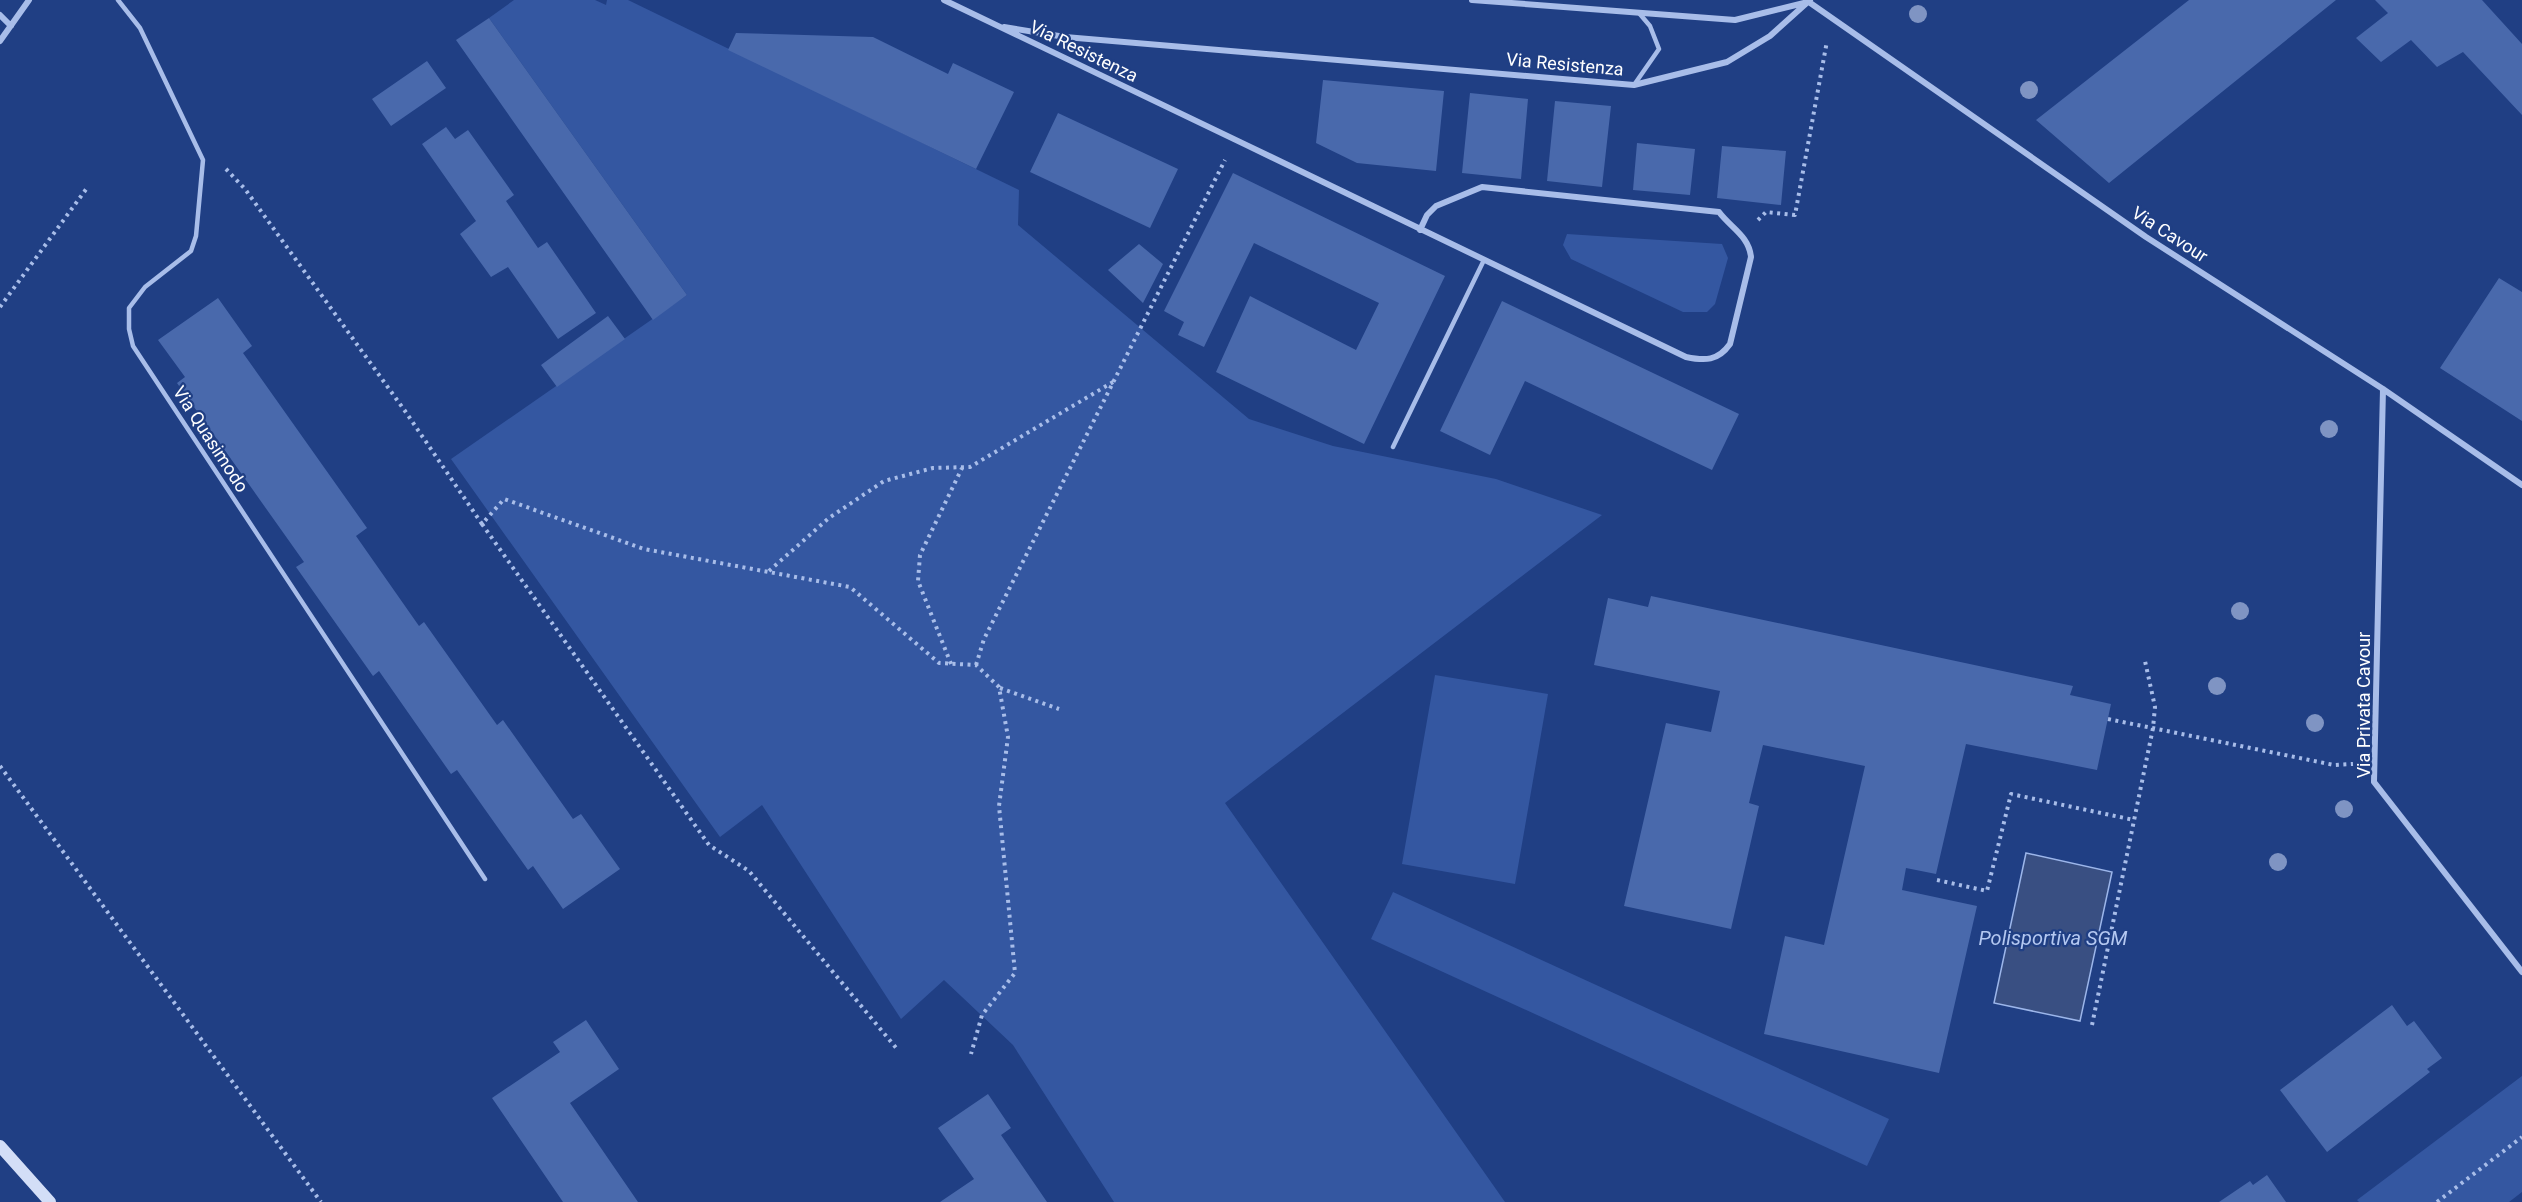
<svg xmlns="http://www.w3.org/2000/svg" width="2522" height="1202" font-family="Roboto,sans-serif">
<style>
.green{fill:#3457a1}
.water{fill:#394f82;stroke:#9cb6ea;stroke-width:1.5}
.building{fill:#4969ac}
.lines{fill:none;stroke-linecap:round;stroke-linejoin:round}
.path{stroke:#a8bde9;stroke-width:4;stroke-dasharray:3 4.5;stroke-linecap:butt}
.lane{stroke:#a8bde9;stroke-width:4.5}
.street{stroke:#a8bde9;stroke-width:6}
.secondary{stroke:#d3def7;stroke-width:12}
.tree{fill:#7f94c3}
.labels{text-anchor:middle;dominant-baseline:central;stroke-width:4.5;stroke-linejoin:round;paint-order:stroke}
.street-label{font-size:18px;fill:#fff;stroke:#203f84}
.water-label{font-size:20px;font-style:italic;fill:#b4c8f1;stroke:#203f84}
</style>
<rect width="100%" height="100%" fill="#203f84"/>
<path class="green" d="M514,0h81l11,5 1,-5h21l391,190 -1,35 231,194 84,27 163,33 106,36 -377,288 280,399h-391l-101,-157 -69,-65 -43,39 -139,-214 -42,32 -269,-378 236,-164 -198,-277z
M1567,234l155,10 6,14 -13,46 -8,8h-24l-112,-53 -8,-14z
M1435,675l113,19 -33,190 -113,-20z
M1393,892l496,227 -22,47 -496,-227z
M2522,1076v116l-13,10h-150l-2,-2z"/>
<path class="water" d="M2026,853l86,19 -32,149 -86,-18z"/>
<path class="building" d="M2189,0h147l-227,183 -73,-63z
M2375,0h107l40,44v71l-59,-63 -26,15 -26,-27 -30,22 -25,-24 32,-25z
M489,18l198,277 -34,25 -197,-280z
M736,33l137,4 75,37 5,-11 61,29 -38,77 -248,-119z
M427,61l19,27 -55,38 -19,-27z
M1323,80l121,11 -8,80 -79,-8 -41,-20z
M1470,93l58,6 -7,80 -59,-6z
M1555,101l56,5 -9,81 -55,-6z
M1058,113l120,56 -28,59 -120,-56z
M446,127l9,12 13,-9 46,65 -8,6 32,47 9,-6 49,71 -38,26 -50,-72 -17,10 -31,-43 16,-13 -54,-77z
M1637,143l58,6 -5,46 -57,-5z
M1722,146l64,5 -5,54 -64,-7z
M1233,173l212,103 -81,168 -148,-72 34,-76 106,54 23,-47 -125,-60 -50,104 -26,-12 6,-13 -20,-11z
M1139,244l24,20 -20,39 -35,-33z
M2499,278l23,14v129l-82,-53z
M218,298l34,48 -9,7 124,175 -11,8 63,90 5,-4 73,103 6,-5 70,99 8,-5 39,55 -57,40 -30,-43 -5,4 -71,-100 -6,4 -72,-103 -6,5 -77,-109 8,-5 -127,-179 8,-6 -27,-37z
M1502,301l237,113 -27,56 -187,-89 -35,74 -50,-24z
M608,316l17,23 -68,48 -16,-22z
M1651,596l422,90 -3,9 41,9 -14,66 -131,-26 -30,130 -30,-6 -4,22 75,16 -38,167 -175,-39 21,-98 39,9 41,-179 -102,-21 -14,58 10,3 -28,123 -107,-23 42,-183 45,9 9,-41 -126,-26 14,-67 40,9z
M2392,1005l15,21 7,-5 28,37 -15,11 3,3 -103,80 -47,-62z
M586,1020l33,49 -49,34 68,99h-75l-71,-104 68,-46 -7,-10z
M988,1094l23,34 -10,7 46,67h-107l34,-23 -36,-51z
M2267,1175l19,27h-67l31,-21 3,4z"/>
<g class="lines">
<path class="path" d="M226,169l19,20 160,222 77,113 22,-25 140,50 206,38 89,76 37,2 23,22 9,50 -9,69 16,167 -33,42 -11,39
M1758,220l8,-8 29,3 32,-174
M0,307l87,-119
M482,524l227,321 40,26 148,178
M769,571l60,-53 55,-37 49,-13 37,-1 143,-85
M951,664l-33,-83 2,-26 42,-87
M976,665l8,-26 241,-479
M1000,688l59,21
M2108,719l226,46 19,-1
M0,766l321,436
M1937,880l50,11 24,-97 123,26
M2092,1025l61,-297 2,-21 -10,-46
M2437,1202l85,-65"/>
<path class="lane" d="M118,0l22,28 63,132 -7,76 -5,15 -46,36 -16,21v21l4,17 352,533
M1634,85l25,-36 -9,-23 -11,-13
M1393,447l91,-187"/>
<path class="street" d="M944,0c248,118 494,238 742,357 19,4 32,4 44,-13l21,-87c-2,-21 -20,-29 -32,-45l-237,-25 -46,19 -9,9 -7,15
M1472,0l263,20 69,-17
M1806,0l340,237 237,152 139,96
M0,15l11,11
M1004,27l61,10 569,48 93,-23 43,-26 40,-36
M0,41l29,-41
M2383,389l-9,393 148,190"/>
<path class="secondary" d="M0,1146l50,56"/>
</g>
<g class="tree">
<circle cx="1918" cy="14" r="9"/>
<circle cx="2029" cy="90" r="9"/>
<circle cx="2329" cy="429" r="9"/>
<circle cx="2240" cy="611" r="9"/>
<circle cx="2217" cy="686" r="9"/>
<circle cx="2315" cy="723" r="9"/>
<circle cx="2344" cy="809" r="9"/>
<circle cx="2278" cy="862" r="9"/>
</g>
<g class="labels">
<g class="street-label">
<text transform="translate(1084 51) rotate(26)">Via Resistenza</text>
<text transform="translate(1565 64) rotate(5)">Via Resistenza</text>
<text transform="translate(2170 234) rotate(33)">Via Cavour</text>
<text transform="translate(211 439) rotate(57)">Via Quasimodo</text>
<text transform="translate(2363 705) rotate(-90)">Via Privata Cavour</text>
</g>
<g class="water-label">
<text x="2053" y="938">Polisportiva SGM</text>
</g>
</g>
</svg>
